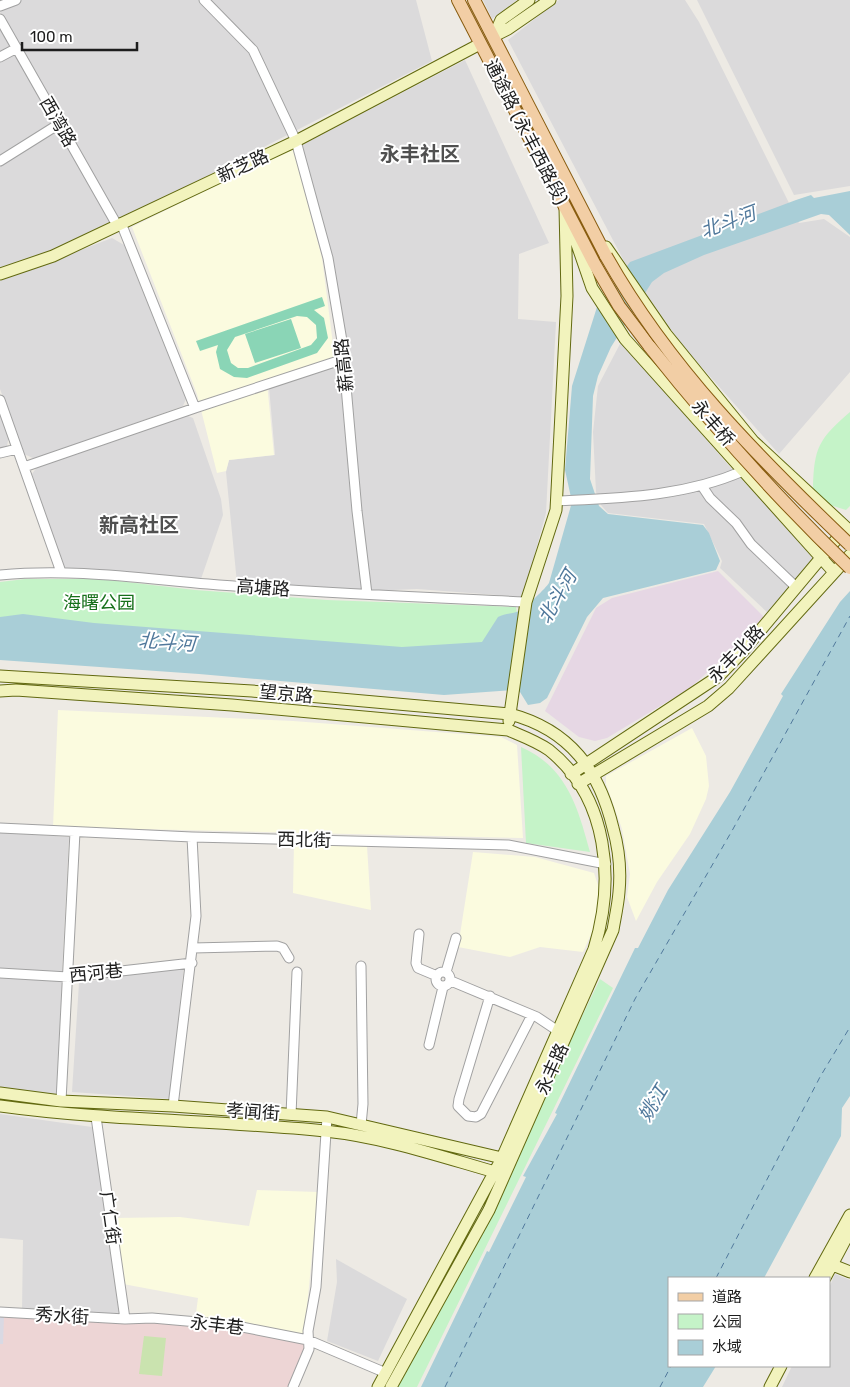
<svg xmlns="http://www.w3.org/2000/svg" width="850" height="1387" font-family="Rubik,'Noto Sans SC',sans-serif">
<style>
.residential{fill:#dbdadb}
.commercial{fill:#edd5d5}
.industrial{fill:#e6d7e4}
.education{fill:#fbfbdf}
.grass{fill:#cae3af}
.park{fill:#c5f3c8}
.pitch{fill:#8ad5b6;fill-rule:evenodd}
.plaza{fill:#d9d9e3}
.water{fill:#a9ced7}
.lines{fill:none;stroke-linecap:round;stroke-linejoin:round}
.ferry{stroke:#51799c;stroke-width:1;stroke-dasharray:6 5;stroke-linecap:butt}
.street-casing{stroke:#a1a1a1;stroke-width:11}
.secondary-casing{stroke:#626910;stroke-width:13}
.primary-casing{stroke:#885c0f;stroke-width:14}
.street{stroke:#fff;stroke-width:9}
.secondary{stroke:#f2f3bd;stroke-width:11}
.primary{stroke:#f2cea5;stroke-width:12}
.primary-bridge-casing{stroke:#885c0f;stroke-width:14;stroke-linecap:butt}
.primary-bridge{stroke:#f2cea5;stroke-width:12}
.labels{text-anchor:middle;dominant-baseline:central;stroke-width:4;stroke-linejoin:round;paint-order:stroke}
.street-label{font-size:18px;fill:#1d1d1d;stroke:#fff}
.park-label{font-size:18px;fill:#17701b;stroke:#fff}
.water-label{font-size:19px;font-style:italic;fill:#51799c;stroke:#fff}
.quarter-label{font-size:20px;font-weight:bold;fill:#505050;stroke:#fff}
</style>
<rect width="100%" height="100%" fill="#edeae4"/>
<path class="residential" d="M0,0h416l16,61 -315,161 -117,-210z
M483,0h34l-25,19z
M559,0h126l14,22 100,201 25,-4 26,18v135l-71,82 -97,-109 -57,-82 -117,-223z
M697,0h153v186l-56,9z
M0,29l113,196 -113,47z
M465,60l84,183 -30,11 -1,65 38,3 -10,191 -23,84 -106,-8 -47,2 -9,-79 -13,-157 -16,-99 -30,-111z
M112,238l12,7 62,154 -3,7 -148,53 -11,-5 -24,-65v-108z
M621,342l110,126 86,89 -48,57 -49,-46 2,-7 -18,-37 -96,-11 -7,-8 -5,-13 -3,-60 5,-46z
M342,361l24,231 -129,-9 -11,-111 3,-12 46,-5 -6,-68z
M0,409l9,27 -2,10 -7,2z
M183,414l10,4 28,81 2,16 -22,64 -137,-11 -32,-94 8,-11z
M0,832l69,5 -7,136 -62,-5z
M184,965l-14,134 -98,-7 7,-109z
M0,978l62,3 -5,114 -57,-8z
M0,1114l99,14 23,189 -100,-5 1,-72 -23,-2z
M336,1259l71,40 -29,62 -51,-20 10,-59z
M835,1274l15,6v107h-68l10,-21h37v-78z"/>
<path class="commercial" d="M0,1314l231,11 73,17 3,3 -16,42h-291z"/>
<path class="industrial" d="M718,571l46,46 -29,30 -45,41 -83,50 -12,3 -16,-4 -34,-26 51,-103 16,-10z"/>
<path class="education" d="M293,147l29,111 13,102 -68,23 7,72 -45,5 -3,11 -9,2 -20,-79 -65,-167z
M58,710l235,11 208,16 16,8 6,93 -470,-11z
M692,728l14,28 3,30 -3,13 -16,35 -33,48 -21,39 -9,-24 3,-23 -8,-45 -16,-45v-8z
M294,842l73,4 4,64 -78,-17z
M473,852l62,5 59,16 5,15 -2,33 -14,31 -43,-5 -30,10 -52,-10z
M257,1190l61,2 -14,147 -109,-18 3,-23 -75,-14 -8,-66 65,-1 69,9z"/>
<path class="grass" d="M144,1336l22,2 -4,38 -23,-2z"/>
<path class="park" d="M850,412v94l-4,4 -19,-6 -14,-16c1,-41 6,-49 37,-76z
M25,579h76l94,11 132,10 189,7 1,6 -34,32 -85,4 -398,-25v-42z
M521,747c46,20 57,61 69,105l-64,-9z
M600,979l13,9 -196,399h-24l120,-227z"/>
<path class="pitch" d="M322,297l3,9 -11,4 10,8 4,20 -11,15 -70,25 -13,-1 -14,-8 -4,-17 2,-7 -18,6 -4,-10zM297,316l10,1 9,8 1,13 -6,7 -63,23h-10l-7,-5 -4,-13 8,-13z
M291,319l10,29 -46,15 -10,-29z"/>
<path class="plaza" d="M0,1315l4,1 -1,28h-3z"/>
<path class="water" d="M850,191v44l-21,-20 -8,-1 -117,41 -40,18 -12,9 -41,65 -13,29 -5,20 -3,83 9,27 9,8 95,11 6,8 11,28 -4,9 -113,28 -16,19 -40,81 -7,5 -12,2 -8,-13 -6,-2 -70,5 -245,-21 -199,-14v-43l23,-3 71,9 308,24 80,-5 16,-25c7,-4 16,-3 23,-7 5,-3 25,-22 28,-27l23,-81 -7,-32 7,-84 25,-79 33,-45 166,-62 15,-5 3,3z
M850,591v505l-8,12 -1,28 -77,142h-95v88h47l-13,21h-282l66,-136 2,1 37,-75 -3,-1 34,-62 -2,-1 80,-165h3l30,-58 62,-98 53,-96 -2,-2 59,-92z"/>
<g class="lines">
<path class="ferry" d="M716,1278l104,-201 30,-50
M445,1387l190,-388 98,-170 117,-213
M660,1387l11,-21"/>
<g class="street-casing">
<path id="street" d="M204,0l49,50 43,91 32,117 14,83 15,170 10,83
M0,6l16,-6
M0,19l117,206
M0,57l17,-9
M0,161l59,-37
M121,223l74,185 149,-49
M0,400l61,172
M0,453l17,-4
M24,467l171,-59
M702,486l8,12 26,25 15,21 45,43
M556,501c64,-3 127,-4 187,-30
M0,575c70,-7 138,3 208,9 106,9 212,13 318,18
M0,828l192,9 316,8 98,19
M419,934l-3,29 2,5 19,8
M193,948l84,-2 6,2 6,10
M436 979a7 7 0 1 1 14 0a7 7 0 1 1-14 0Z
M446,972l10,-34
M0,973l68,4 124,-14
M451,981l86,36 21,14
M490,996l-31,103 -1,7 10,10 8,1 5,-3 51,-99
M429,1045l14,-58
M61,1101l14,-269
M173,1106l23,-190 -4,-79
M291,1115l6,-143
M96,1117l29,202
M361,1125l2,-21 -2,-138
M0,1312l125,7 27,-1 80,7 76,15 78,33
M293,1387l16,-38 -1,-18 8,-44 11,-170"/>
</g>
<g class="secondary-casing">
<path id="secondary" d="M494,36l14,-7 42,-29
M494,36l7,-16 28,-20
M570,224l22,64 33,51 208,232
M606,247l60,87 87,107 97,90
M0,274l53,-18 243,-115 184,-97
M0,676l252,15 258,23c60,16 89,56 103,114 6,21 8,43 6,64 -1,13 -4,26 -6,38l-124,280 -98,177
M0,691l16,-1 216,15 276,25c14,6 28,11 41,20 60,48 66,131 45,199l-92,209 -124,229
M509,721l17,-119 30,-92 11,-214 -2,-88
M571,774l148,-98 24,-25 103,-123
M578,784l130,-78 21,-18 121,-133
M0,1093l61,8 112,5 154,11 175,41
M0,1106c108,15 217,14 325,25 58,6 114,25 170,41
M825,1262l25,10
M815,1278l35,-63
M825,1278l25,-47
M770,1387l11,-21"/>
</g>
<g class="primary-casing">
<path id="primary" d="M458,0l136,263 25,43 31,41
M474,0l132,256"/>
</g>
<use href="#street" class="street"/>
<use href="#secondary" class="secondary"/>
<use href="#primary" class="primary"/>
<g class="primary-bridge-casing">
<path id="primary-bridge" d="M606,256c63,112 152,201 244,289
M650,347c62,78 128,152 200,221"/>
</g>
<use href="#primary-bridge" class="primary-bridge"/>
</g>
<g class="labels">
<g class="street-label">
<text transform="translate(58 122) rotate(60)">西湾路</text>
<text transform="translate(526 132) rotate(63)">通途路 (永丰西路段)</text>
<text transform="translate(243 166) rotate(-25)">新芝路</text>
<text transform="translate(344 365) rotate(-96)">薪高路</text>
<text transform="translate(713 423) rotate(49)">永丰桥</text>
<text transform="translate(263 588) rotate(4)">高塘路</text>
<text transform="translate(736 654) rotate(-46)">永丰北路</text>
<text transform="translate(286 694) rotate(5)">望京路</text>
<text transform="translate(304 840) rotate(1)">西北街</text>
<text transform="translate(96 973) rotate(-6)">西河巷</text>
<text transform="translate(552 1069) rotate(-66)">永丰路</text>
<text transform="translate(253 1112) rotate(4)">孝闻街</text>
<text transform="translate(110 1218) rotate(82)">广仁街</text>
<text transform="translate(62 1316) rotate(3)">秀水街</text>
<text transform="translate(217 1325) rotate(7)">永丰巷</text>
</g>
<g class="park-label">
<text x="99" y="603">海曙公园</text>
</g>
<g class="water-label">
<text transform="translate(728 222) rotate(-20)">北斗河</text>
<text transform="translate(557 597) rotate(-60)">北斗河</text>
<text transform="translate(167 642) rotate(4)">北斗河</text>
<text transform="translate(653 1103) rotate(-59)">姚江</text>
</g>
<g class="quarter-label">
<text x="420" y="154">永丰社区</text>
<text x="139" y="525">新高社区</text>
</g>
</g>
<rect x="668" y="1277" width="162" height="90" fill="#ffffff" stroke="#a5a5a5"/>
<rect x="678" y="1293" width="25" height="8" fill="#f2cea5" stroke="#a5a5a5"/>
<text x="712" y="1302" font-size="15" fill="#1d1d1d">道路</text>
<rect x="678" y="1314" width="25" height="15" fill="#c5f3c8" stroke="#a5a5a5"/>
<text x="712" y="1327" font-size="15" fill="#1d1d1d">公园</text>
<rect x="678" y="1340" width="25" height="15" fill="#a9ced7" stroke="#a5a5a5"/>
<text x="712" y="1352" font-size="15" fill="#1d1d1d">水域</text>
<path d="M22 42v8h115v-8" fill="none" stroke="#1d1d1d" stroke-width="2.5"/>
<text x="30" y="42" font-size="15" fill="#1d1d1d" stroke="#ffffff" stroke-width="4" paint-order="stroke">100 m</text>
</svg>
